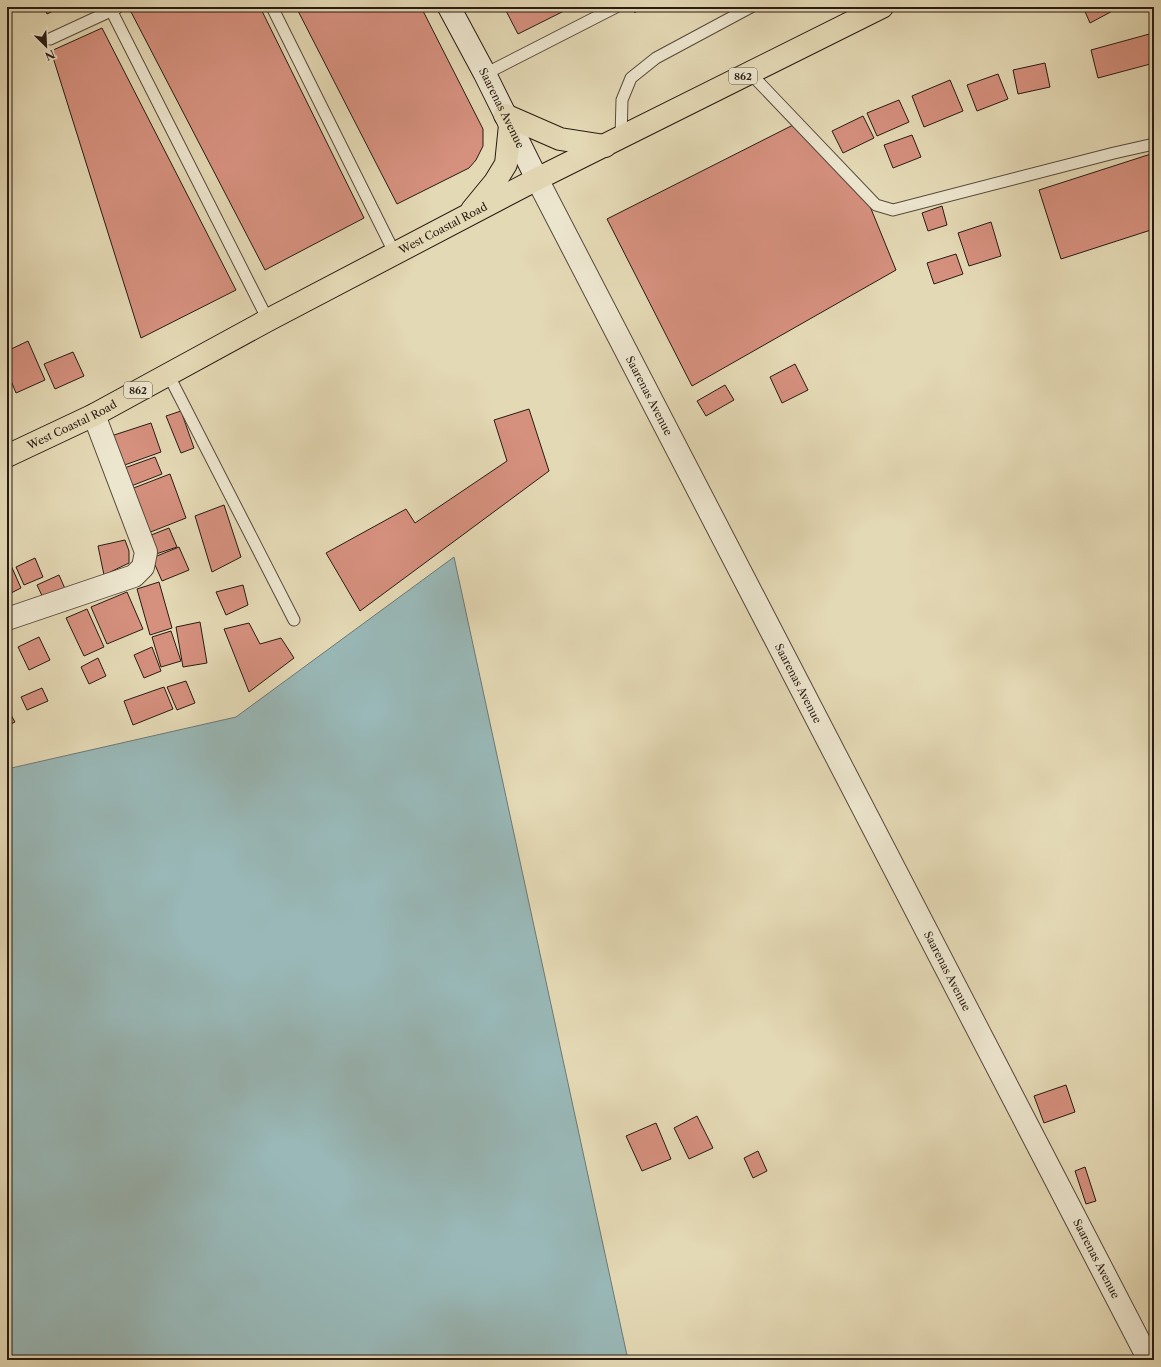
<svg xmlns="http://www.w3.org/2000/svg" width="1161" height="1367" font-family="'Libre Caslon Text',serif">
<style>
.water{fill:#99b8b7;stroke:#6c7975}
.building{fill:#d5907e;stroke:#281b13}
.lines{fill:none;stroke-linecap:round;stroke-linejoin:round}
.lane-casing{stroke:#574a3c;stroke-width:13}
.street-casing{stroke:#574a3c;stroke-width:24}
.secondary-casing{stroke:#281b13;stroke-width:24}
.primary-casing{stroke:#281b13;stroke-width:24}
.path{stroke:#281b13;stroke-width:2.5;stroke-dasharray:3 2;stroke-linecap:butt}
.lane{stroke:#ede6cf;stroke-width:11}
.street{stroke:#ede6cf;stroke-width:22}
.secondary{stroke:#ede6cf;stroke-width:22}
.primary{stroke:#e4d9b5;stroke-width:22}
.labels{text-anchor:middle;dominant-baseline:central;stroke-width:4;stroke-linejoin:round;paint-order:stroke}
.shield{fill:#ede6cf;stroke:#63584b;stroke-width:1}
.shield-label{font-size:10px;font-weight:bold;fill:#281b13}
.street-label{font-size:11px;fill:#281b13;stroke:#ede6cf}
</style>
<rect width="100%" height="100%" fill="#e4d9b5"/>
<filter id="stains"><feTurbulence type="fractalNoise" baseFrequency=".005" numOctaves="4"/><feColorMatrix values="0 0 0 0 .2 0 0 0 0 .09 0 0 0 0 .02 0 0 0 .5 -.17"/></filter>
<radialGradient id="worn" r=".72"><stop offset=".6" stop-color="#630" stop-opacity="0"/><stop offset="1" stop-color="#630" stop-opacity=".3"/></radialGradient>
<path class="water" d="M454,557l174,803h-621v-591l229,-52z"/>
<path class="building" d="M44,7h17l-14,7z
M137,7h123l104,211 -99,52 -135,-260z
M296,7h125l62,122v17l-7,14 -7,8 -72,36z
M504,7h68l-54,27z
M1083,7h37l-30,16z
M102,28l134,262 -95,48 -90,-287z
M1153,33l1,30 -56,15 -7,-28z
M1045,63l5,24 -32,7 -5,-24z
M998,74l10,25 -31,12 -10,-26z
M950,80l13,31 -39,16 -12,-31z
M899,100l10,22 -32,14 -10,-23z
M863,116l11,22 -31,15 -11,-22z
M795,124l72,75 29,71 -204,116 -85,-167z
M912,135l9,22 -28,11 -9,-23z
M1154,153v76l-93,30 -22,-69z
M942,206l5,19 -19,6 -6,-18z
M991,222l10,34 -32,10 -11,-33z
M956,254l7,20 -29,10 -7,-21z
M28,341l17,39 -29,13 -9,-22v-20z
M73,352l11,24 -29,13 -11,-25z
M795,364l13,26 -26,13 -12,-26z
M725,385l9,15 -28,16 -9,-15z
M529,409l20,62 -189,140 -34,-58 80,-44 9,14 92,-62 -13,-41z
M181,411l13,37 -13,5 -15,-37z
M151,423l10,29 -42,15 -11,-30z
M155,457l7,17 -36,14 -7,-18z
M170,474l16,44 -38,15 -17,-44z
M224,505l17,52 -29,15 -17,-56z
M169,528l8,19 -24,8 -7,-18z
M125,540l4,11v12l-25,12 -6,-29z
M179,547l10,23 -27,11 -10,-23z
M35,558l8,19 -19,8 -8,-18z
M9,561l12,27 -14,7v-33z
M59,575l7,16 -22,9 -7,-15z
M159,582l13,46 -22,7 -13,-46z
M243,585l5,20 -22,10 -10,-23z
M127,592l16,37 -36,15 -16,-37z
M87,609l17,38 -20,9 -18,-38z
M200,622l7,41 -24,4 -7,-40z
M249,623l11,21 21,-6 13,20 -45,34 -25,-63z
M171,631l10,30 -20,6 -9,-30z
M39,637l11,23 -21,10 -11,-23z
M152,647l9,24 -17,7 -10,-23z
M98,658l8,18 -17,8 -8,-17z
M186,681l9,22 -18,7 -10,-23z
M164,687l9,22 -40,16 -9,-24z
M42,688l6,13 -21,9 -6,-13z
M7,708l8,14 -8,4z
M1066,1085l9,27 -31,11 -10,-27z
M697,1116l16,32 -24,11 -15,-31z
M656,1123l15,36 -29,12 -16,-35z
M758,1151l9,20 -14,7 -9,-20z
M1085,1167l11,34 -10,3 -11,-33z"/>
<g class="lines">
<g class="lane-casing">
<path id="lane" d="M272,7l123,247
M111,10l157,310
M50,39l67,-31
M750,73l126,132 17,5 221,-57 40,-9
M485,74l131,-67
M621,137l1,-37 9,-22 25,-20 95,-51
M168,374l126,246"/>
</g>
<g class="street-casing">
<g id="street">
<path id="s1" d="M537,179l612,1181"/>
<path d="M7,619l127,-43 9,-9 3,-15 -52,-137"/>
</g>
</g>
<g class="secondary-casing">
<g id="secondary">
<path id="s2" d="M449,7l36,67 52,105"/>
</g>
</g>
<g class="primary-casing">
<g id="primary">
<path d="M505,115l55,24 45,7"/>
<path d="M472,210l23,-28 11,-18 4,-39"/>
<path id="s3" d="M7,456l87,-41 174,-95 269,-141 345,-172"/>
</g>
</g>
<path class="path" d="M634,12l10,-5"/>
<use href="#lane" class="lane"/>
<use href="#street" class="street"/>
<use href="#secondary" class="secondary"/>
<use href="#primary" class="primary"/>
</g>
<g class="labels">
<g class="shield">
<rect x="729" y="68" width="28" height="16" rx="3"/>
<rect x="124" y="382" width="28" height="16" rx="3"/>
</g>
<g class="shield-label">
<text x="743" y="76">862</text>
<text x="138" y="390">862</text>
</g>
<g class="street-label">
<text stroke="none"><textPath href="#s2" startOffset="114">Saarenas Avenue</textPath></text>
<text stroke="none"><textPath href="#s3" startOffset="492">West Coastal Road</textPath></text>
<text stroke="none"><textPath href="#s1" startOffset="244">Saarenas Avenue</textPath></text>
<text stroke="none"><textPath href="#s3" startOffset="72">West Coastal Road</textPath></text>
<text stroke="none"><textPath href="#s1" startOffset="568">Saarenas Avenue</textPath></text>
<text stroke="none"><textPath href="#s1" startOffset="892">Saarenas Avenue</textPath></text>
<text stroke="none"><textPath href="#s1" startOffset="1216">Saarenas Avenue</textPath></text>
</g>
</g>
<rect width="1161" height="1367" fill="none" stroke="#e4d9b5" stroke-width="24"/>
<rect x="8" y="8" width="1145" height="1351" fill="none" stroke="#281b13" stroke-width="2"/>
<rect x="12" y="12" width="1137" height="1343" fill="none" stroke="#281b13"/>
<g transform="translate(46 46) rotate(156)" stroke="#ede6cf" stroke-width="3" paint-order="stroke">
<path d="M0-3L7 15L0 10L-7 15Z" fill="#281b13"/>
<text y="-6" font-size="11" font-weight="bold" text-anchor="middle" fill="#281b13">N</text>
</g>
<rect width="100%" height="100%" filter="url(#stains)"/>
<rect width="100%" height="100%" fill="url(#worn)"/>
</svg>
